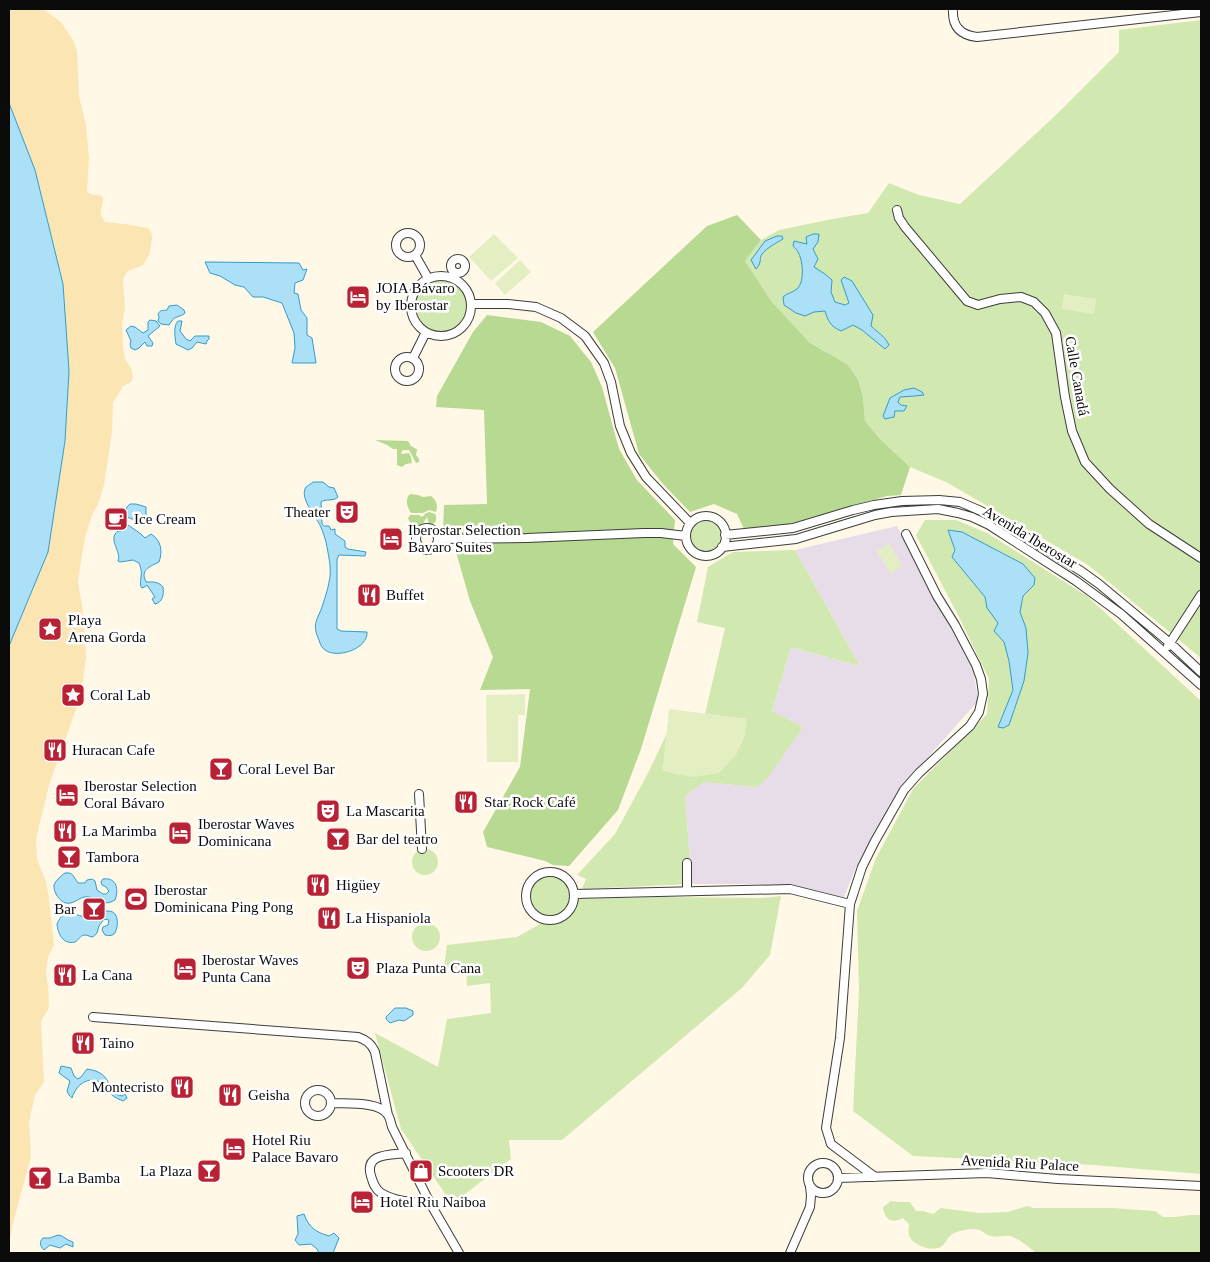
<svg xmlns="http://www.w3.org/2000/svg" width="1210" height="1262" font-family="Georgia,serif">
<style>
.industrial{fill:#e7dde9}
.green{fill:#d2e8b1}
.forest{fill:#b7d991}
.sand{fill:#fbe5b3}
.pitch{fill:#e3efc3}
.water{fill:#abe0f6;stroke:#329ccd}
.lines{fill:none;stroke-linecap:round;stroke-linejoin:round}
.minor-casing{stroke:#3d3d3d;stroke-width:10}
.minor{stroke:#fff;stroke-width:8}
.labels{text-anchor:middle;dominant-baseline:central;stroke-width:5;stroke-linejoin:round;paint-order:stroke}
.poi-label{font-size:15px;fill:#0a0a0a;stroke:#fff;text-anchor:start}
.street-label{font-size:15px;fill:#0a0a0a;stroke:#fff}
</style>
<rect width="100%" height="100%" fill="#fff8e6"/>
<path class="industrial" d="M897,526l76,142 5,33 -80,90 -42,76 -12,30 -85,-13h-67l-7,-88 19,-14 52,5 47,-60 -31,-16 19,-64 69,19 -65,-116z"/>
<path class="green" d="M1201,20v638l-113,-93 -140,-82 -38,-16 -30,-28 -15,-18 -2,-24 -5,-18 -11,-15 -37,-21 -38,-41 -27,-41 16,-21 18,-10 53,-11 36,-6 21,-30 30,12 41,9 98,-91 61,-61v-22z
M411 306a30 30 0 1 1 60 0a30 30 0 1 1-60 0Z
M686 536a20 20 0 1 1 40 0a20 20 0 1 1-40 0Z
M925,520h31l31,13 100,63 114,105v473l-108,-9 -180,-9 -60,-45 6,-120 -2,-80 19,-53 37,-69 74,-75 2,-35 -30,-62 -43,-82z
M795,550l65,116 -69,-19 -19,64 31,16 -36,52 -11,8 -52,-5 -19,14 7,88 -110,5 4,-10 -9,-4 38,-41 33,-61 19,-40 -4,37 84,-51 -42,-5 20,-86 -28,-6 11,-55 25,-15z
M412 862a13 13 0 1 1 26 0a13 13 0 1 1-26 0Z
M526 896a24 24 0 1 1 48 0a24 24 0 1 1-48 0Z
M781,896l-11,59 -28,33 -180,152h-53l2,19 -59,45 -51,-75 -26,-96 63,34 9,-48 44,-6 -1,-30 -23,3 -1,-17 -22,-1 3,-23 70,-8 23,-13h13l21,-13 4,-12 81,-2 103,1z
M412 937a14 14 0 1 1 28 0a14 14 0 1 1-28 0Z
M891,1201l8,1h11l6,9h7l10,3 8,-6 38,5 29,-1 19,-6 6,2h79l43,3 8,6h12l15,-2h11v38h-165c-6,-5 -18,-15 -26,-17 -6,-1 -12,2 -19,0 -9,-2 -8,-8 -21,-7 -7,1 -17,3 -21,8 -4,5 -5,9 -11,11 -8,3 -26,-3 -29,-13 -1,-3 0,-8 0,-11l-6,-6c-12,6 -18,2 -20,-11z"/>
<path class="forest" d="M737,215l24,25 -16,21 27,41 38,41 37,21 11,15 5,18 2,24 15,18 30,28 -9,28 -14,1 -98,28 -44,7 -8,-17 -23,-10 -24,8 -28,-29 -23,-29 -24,-86 -22,-36 114,-106z
M487,315l54,7 29,14 21,26 11,25 17,62 18,31 38,40 -2,24 23,23 -55,182 -23,61 -49,56 -16,-1 -8,-4 -58,-14 -4,-15 37,-65 10,-78 -50,1 13,-33 -23,-56 -16,-56 -11,-15 1,-25 43,-1 -3,-94 -48,-3 1,-11 36,-64z
M375,440l33,1 3,5 7,4h-1l-1,5 3,4v3l-3,1 -7,-13h-6l-2,3 1,1 7,-1 2,4 1,6 -6,1 -4,3 -5,-2v-16h-4l-6,-4z
M411,494l7,1 5,2 8,-1c6,5 7,9 5,16l-7,-2 -6,3h-12c-4,-7 -6,-12 -2,-18z
M429,512l6,2 1,2v5l-4,4 -3,-1 -2,-7 -7,11 -7,1 -5,-11 2,-3h9l3,2 4,-4z"/>
<path class="sand" d="M9,9h34l18,13 12,18 4,11 2,45 7,29 3,34 -2,33c6,5 9,0 16,5 1,12 -7,12 2,25l20,2 23,4 3,4 1,5 -2,16 -7,12 -15,6 -3,4 -2,5 2,28 -3,16 1,22 1,8 2,7 5,7 2,9 -2,5 -8,4 -10,17 -1,29 -8,53 -6,19 -6,11 -7,23 -4,22 -3,22 5,30 3,45 -5,38 -32,90 -13,54 1,20 9,23 3,16 5,47 -6,12 -2,16 2,14 1,21 -8,13 3,61 -9,13 -6,27 2,35 -18,66 -4,21v-598l39,-95 17,-110 4,-70 -6,-87 -28,-114 -26,-67z"/>
<path class="pitch" d="M494,234l24,24 -27,23 -22,-24z
M520,260l11,12 -26,23 -10,-12z
M1064,294l32,5 -2,15 -32,-5z
M889,544l13,22 -12,7 -13,-22z
M525,694v21h-7v47h-31l-1,-67z
M669,709l78,10 -2,17 -9,19 -17,18 -27,4 -22,-4 -7,-3z"/>
<path class="water" d="M9,103l26,67 28,114 6,87 -4,70 -17,111 -39,94z
M813,234h6l-1,8 -5,7 5,10 -4,8 11,7 7,6 -1,12 4,10 10,3 4,-2 -8,-23 3,-3 8,4 21,34 -2,11c7,7 13,9 18,19l-4,4 -23,-19 -9,-5 -12,6c-11,-5 -13,-10 -16,-20l-11,1 -9,4 -9,-3 -12,-8 -1,-8c4,-4 9,-4 14,-8 8,-7 6,-29 1,-37 -1,-3 -4,-4 -5,-6l1,-5 13,3 -1,-7z
M777,236h5l1,3c-7,4 -16,9 -21,15 -3,5 0,9 -6,15l-5,-9 14,-19z
M205,262l94,1 4,7 4,-1 -4,11 -8,3 -1,10 4,1 3,16 6,8v17l5,3 4,25h-24l3,-15 -1,-15 -12,-30 -19,-6h-10l-9,-10 -9,-2 -15,-9 -10,-3z
M177,305l7,5 1,3c-3,3 -4,2 -8,4 -4,1 -6,5 -8,8l-8,-1 -3,-3 1,-4 -1,-3c3,-5 5,-3 9,-4l2,-4z
M150,320l6,1 4,5 -12,10 5,7 -1,3h-5l-2,-4 -6,6 -4,2 -4,-2 -1,-4 1,-3 -5,-11 5,-4 4,1 8,6 5,-3v-8z
M178,321h4l-2,10 6,8 4,2 5,-5h14v3l-2,2 -1,3 -9,-2 -5,6 -4,2 -12,-6c-1,-7 -3,-18 2,-23z
M914,388l8,4 2,3 -9,1 -15,1 -2,5 3,3 6,1 -3,5h-9l-1,6 -9,2 -2,-3 7,-18 14,-8z
M313,482h10l6,5 5,1 4,9c-5,5 -11,1 -17,5l1,22 2,2h5l2,4 4,-1v5l10,7v6l3,2 18,3 -1,4 -26,-1 -2,4v70l4,2 26,1c1,17 -30,27 -42,18 -3,-2 -5,-6 -6,-10 -8,-17 -1,-20 4,-36 2,-7 5,-15 6,-22 3,-11 0,-24 -2,-35 -1,-7 -4,-15 -7,-22 -5,-9 -21,-28 -14,-38 1,-1 6,-4 7,-5z
M130,504h6l10,3v11c-6,4 -12,2 -19,-1l-2,-5 2,-5z
M128,525l13,9 4,4 6,-4c10,6 12,17 8,28 -10,5 -19,8 -13,20 6,0 12,-1 17,5 1,7 0,15 -8,17l-3,-5 3,-2 -8,-12 -4,3 -2,-1c-2,-8 3,-13 -2,-24l-6,-3 -13,2 -2,-1c4,-9 -11,-22 0,-30 1,0 3,0 4,-1 2,-2 3,-4 6,-5z
M948,530l14,2 61,32 12,14 -1,7 -11,11 -3,16 6,16 2,25 -4,28 -15,44 -6,3 -5,-1 15,-37 -4,-29 -5,-19 -10,-11 4,-8 -11,-15 -2,-11 -33,-40 3,-7z
M65,873c8,-1 8,3 13,10h7l2,-3 5,-1 3,2 2,9 6,4h3l3,-3 -3,-4 -4,-2 -1,-3 2,-3c14,-2 16,11 12,21 -12,7 -15,-1 -26,-3 -9,-2 -14,8 -23,6 -6,-1 -13,-11 -12,-18 2,-5 7,-9 11,-12z
M106,911c3,0 6,0 8,2 5,4 4,17 0,21 -3,2 -5,2 -9,1l-3,-5 1,-3 5,-2 1,-5 -5,-1 -5,7 -2,7 -4,4c-3,0 -5,-2 -8,-2 -5,0 -6,5 -10,7 -12,3 -17,-8 -18,-18 8,-19 21,-7 35,-5z
M395,1008h11l7,3v4l-9,6 -5,-1 -9,3 -4,-4v-2z
M61,1066l10,2 3,8 4,3 3,-2 6,-8c19,3 19,10 28,25l7,2 3,-2 2,4 -4,3c-4,-2 -8,-3 -11,-6 -3,-4 -5,-9 -10,-12 -14,-8 -26,2 -30,15l-3,-3 -2,-4 3,-10 -11,-8z
M304,1214c5,14 12,18 25,22l5,-3 5,5 -6,15h-14l-2,-4 -6,-5 -12,1 -4,-5 3,-6 -1,-18z
M58,1235l4,1 6,4 5,2v5l-7,-3 -6,4 -10,-3 -6,5c-4,-4 -5,-8 -1,-12h7z"/>
<g class="lines">
<g class="minor-casing">
<path id="minor" d="M953,9c-1,17 7,26 24,28l224,-25
M897,210l2,8 6,9 62,74 11,4 22,-6 21,-2 13,5 11,11 11,20 9,64 7,34 13,31 25,27 39,35 52,34
M396 245a12 12 0 1 1 24 0a12 12 0 1 1-24 0Z
M415,255l13,23
M451 266a7 7 0 1 1 14 0a7 7 0 1 1-14 0Z
M411 306a30 30 0 1 1 60 0a30 30 0 1 1-60 0Z
M472,304h36l28,3 25,11 24,18 19,27 7,19 9,44 11,27 15,24 44,46
M395 369a12 12 0 1 1 24 0a12 12 0 1 1-24 0Z
M413,358l13,-26
M686 536a20 20 0 1 1 40 0a20 20 0 1 1-40 0Z
M416 539a11 11 0 1 1 22 0a11 11 0 1 1-22 0Z
M725,535l68,-7 60,-18 21,-5 28,-4 37,-1 21,2 21,9 34,19 66,41 18,13 71,59 31,29
M438,539l89,-1 117,-5h17l25,3
M722,547l74,-8 79,-24 16,-3 47,-3 20,4 14,4 17,8 87,56 45,33 80,71
M1168,646l33,-51
M419,794l3,55
M526 896a24 24 0 1 1 48 0a24 24 0 1 1-48 0Z
M687,891v-28
M574,894l216,-5 60,15
M93,1017l265,20c8,3 13,6 17,15l13,63
M305 1103a13 13 0 1 1 26 0a13 13 0 1 1-26 0Z
M331,1103c15,1 49,-2 57,12 2,3 3,8 4,12l38,76 29,50
M406,1153c-16,2 -42,0 -35,23 2,7 4,13 10,17 15,9 32,9 49,10
M808 1178a15 15 0 1 1 30 0a15 15 0 1 1-30 0Z
M875,1177l-44,-33 -5,-16 14,-90 10,-134 12,-37 13,-26 29,-51 15,-17 51,-47 9,-14 4,-18 -2,-15 -5,-14 -21,-40 -18,-29 -31,-62
M838,1178l149,-5 71,6 143,7
M790,1253l20,-46 1,-11 -1,-10"/>
</g>
<use href="#minor" class="minor"/>
</g>
<defs>
<g id="hotel-square" transform="scale(1.25)"><rect x="-9" y="-9" width="18" height="18" rx="4" fill="#b92235" stroke="#fff"/><path d="M-6-4.5h1.5V1H6V5H4.5V3h-9V5H-6ZM-4 0a1.8 1.8 0 1 1 3.6 0ZM.5 0V-2.5h3Q6-2.5 6 0Z" fill="#fff"/></g>
<g id="theatre-square" transform="scale(1.25)"><rect x="-9" y="-9" width="18" height="18" rx="4" fill="#b92235" stroke="#fff"/><path d="M-5-5.5Q0-4 5-5.5V0Q5 5 0 6Q-5 5-5 0ZM-3.3-2.5H-1v1.5H-3.3ZM1-2.5H3.3v1.5H1ZM-2.8 1Q0 5.5 2.8 1Z" fill="#fff"/></g>
<g id="cafe-square" transform="scale(1.25)"><rect x="-9" y="-9" width="18" height="18" rx="4" fill="#b92235" stroke="#fff"/><path d="M-5.5-4.5H6V0H3Q3 3.5 0 3.5H-2.5Q-5.5 3.5-5.5 0ZM3-3.2v2h1.7v-2ZM-6 4.5H4V6H-6Z" fill="#fff"/></g>
<g id="restaurant-square" transform="scale(1.25)"><rect x="-9" y="-9" width="18" height="18" rx="4" fill="#b92235" stroke="#fff"/><path d="M-5-6h1v4h1v-4h1v4h1v-4h1v5L-1.5 .5V6h-2V.5L-5-1ZM5-6V6H3V1.5H1.5Q1.5-4 5-6Z" fill="#fff"/></g>
<g id="sight-square" transform="scale(1.25)"><rect x="-9" y="-9" width="18" height="18" rx="4" fill="#b92235" stroke="#fff"/><path d="M0-6L1.8-2.2L6-1.7L2.9 1.2L3.7 5.4L0 3.3L-3.7 5.4L-2.9 1.2L-6-1.7L-1.8-2.2Z" fill="#fff"/></g>
<g id="bar-square" transform="scale(1.25)"><rect x="-9" y="-9" width="18" height="18" rx="4" fill="#b92235" stroke="#fff"/><path d="M-6-5H6L.8 .8V4.5H3.5V6h-7V4.5H-.8V.8Z" fill="#fff"/></g>
<g id="stadium-square" transform="scale(1.25)"><rect x="-9" y="-9" width="18" height="18" rx="4" fill="#b92235" stroke="#fff"/><path d="M0-5a6.5 5 0 1 0 0 10a6.5 5 0 1 0 0-10ZM-3.5-1.8h7v3.6h-7Z" fill="#fff"/></g>
<g id="shop-square" transform="scale(1.25)"><rect x="-9" y="-9" width="18" height="18" rx="4" fill="#b92235" stroke="#fff"/><path d="M-5-2.5h2.3a2.7 3.5 0 0 1 5.4 0H5L5.5 6h-11ZM-1.5-2.5h3a1.5 2.3 0 0 0-3 0Z" fill="#fff"/></g>
</defs>
<g fill-rule="evenodd">
<use href="#hotel-square" x="358" y="297"/>
<use href="#theatre-square" x="347" y="512"/>
<use href="#cafe-square" x="116" y="519"/>
<use href="#hotel-square" x="391" y="539"/>
<use href="#restaurant-square" x="369" y="595"/>
<use href="#sight-square" x="50" y="629"/>
<use href="#sight-square" x="73" y="695"/>
<use href="#restaurant-square" x="55" y="750"/>
<use href="#bar-square" x="221" y="769"/>
<use href="#hotel-square" x="67" y="795"/>
<use href="#restaurant-square" x="466" y="802"/>
<use href="#theatre-square" x="328" y="811"/>
<use href="#restaurant-square" x="65" y="831"/>
<use href="#hotel-square" x="180" y="833"/>
<use href="#bar-square" x="338" y="839"/>
<use href="#bar-square" x="69" y="857"/>
<use href="#restaurant-square" x="318" y="885"/>
<use href="#stadium-square" x="136" y="899"/>
<use href="#bar-square" x="94" y="909"/>
<use href="#restaurant-square" x="329" y="918"/>
<use href="#theatre-square" x="358" y="968"/>
<use href="#hotel-square" x="185" y="969"/>
<use href="#restaurant-square" x="65" y="975"/>
<use href="#restaurant-square" x="83" y="1043"/>
<use href="#restaurant-square" x="182" y="1087"/>
<use href="#restaurant-square" x="230" y="1095"/>
<use href="#hotel-square" x="234" y="1149"/>
<use href="#bar-square" x="209" y="1171"/>
<use href="#shop-square" x="421" y="1171"/>
<use href="#bar-square" x="40" y="1178"/>
<use href="#hotel-square" x="362" y="1202"/>
</g>
<g class="labels">
<g class="poi-label">
<text x="376" y="288">JOIA Bávaro<tspan x="376" dy="17">by Iberostar</tspan></text>
<text x="330" y="512" text-anchor="end">Theater</text>
<text x="134" y="519">Ice Cream</text>
<text x="408" y="530">Iberostar Selection<tspan x="408" dy="17">Bavaro Suites</tspan></text>
<text x="386" y="595">Buffet</text>
<text x="68" y="620">Playa<tspan x="68" dy="17">Arena Gorda</tspan></text>
<text x="90" y="695">Coral Lab</text>
<text x="72" y="750">Huracan Cafe</text>
<text x="238" y="769">Coral Level Bar</text>
<text x="84" y="786">Iberostar Selection<tspan x="84" dy="17">Coral Bávaro</tspan></text>
<text x="484" y="802">Star Rock Café</text>
<text x="346" y="811">La Mascarita</text>
<text x="198" y="824">Iberostar Waves<tspan x="198" dy="17">Dominicana</tspan></text>
<text x="82" y="831">La Marimba</text>
<text x="356" y="839">Bar del teatro</text>
<text x="86" y="857">Tambora</text>
<text x="336" y="885">Higüey</text>
<text x="154" y="890">Iberostar<tspan x="154" dy="17">Dominicana Ping Pong</tspan></text>
<text x="76" y="909" text-anchor="end">Bar</text>
<text x="346" y="918">La Hispaniola</text>
<text x="202" y="960">Iberostar Waves<tspan x="202" dy="17">Punta Cana</tspan></text>
<text x="376" y="968">Plaza Punta Cana</text>
<text x="82" y="975">La Cana</text>
<text x="100" y="1043">Taino</text>
<text x="164" y="1087" text-anchor="end">Montecristo</text>
<text x="248" y="1095">Geisha</text>
<text x="252" y="1140">Hotel Riu<tspan x="252" dy="17">Palace Bavaro</tspan></text>
<text x="192" y="1171" text-anchor="end">La Plaza</text>
<text x="438" y="1171">Scooters DR</text>
<text x="58" y="1178">La Bamba</text>
<text x="380" y="1202">Hotel Riu Naiboa</text>
</g>
<g class="street-label">
<text transform="translate(1077 376) rotate(80)">Calle Canadá</text>
<text transform="translate(1030 537) rotate(31)">Avenida Iberostar</text>
<text transform="translate(1020 1163) rotate(3)">Avenida Riu Palace</text>
</g>
</g>
<rect width="1210" height="1262" fill="none" stroke="#0a0a0a" stroke-width="20"/>
</svg>
